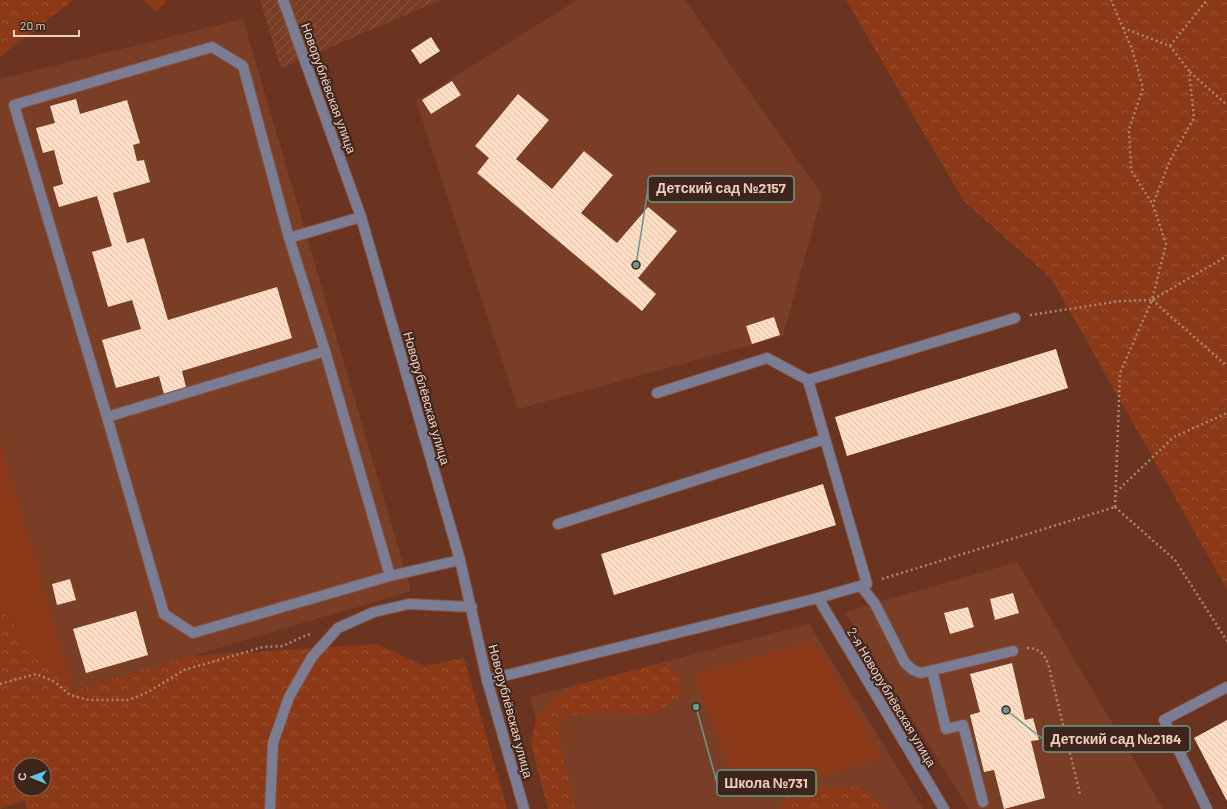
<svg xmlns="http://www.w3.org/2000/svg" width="1227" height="809" font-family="Barlow,sans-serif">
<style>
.built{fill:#7a3e27}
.industrial{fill:url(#industrial-furrows)}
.grass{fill:#8b3917}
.forest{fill:url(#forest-crowns);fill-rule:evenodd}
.building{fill:url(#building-back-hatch)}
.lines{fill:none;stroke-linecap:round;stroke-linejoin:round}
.minor-casing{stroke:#845340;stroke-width:12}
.path{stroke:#af8474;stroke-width:2.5;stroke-dasharray:2 3;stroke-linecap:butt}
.minor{stroke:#7b7d95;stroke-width:10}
.labels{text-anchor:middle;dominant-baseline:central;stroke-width:4;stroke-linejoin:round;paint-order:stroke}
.street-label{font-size:13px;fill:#eecdc1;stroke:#3d251b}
.leader{fill:none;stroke:#68998f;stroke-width:1.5}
.callout-dot{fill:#68998f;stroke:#3d251b;stroke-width:1.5}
.callout{fill:#3d251b;stroke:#68998f;stroke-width:1.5}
.callout-label{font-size:14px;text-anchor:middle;font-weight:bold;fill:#eecdc1}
</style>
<defs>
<pattern id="industrial-furrows" width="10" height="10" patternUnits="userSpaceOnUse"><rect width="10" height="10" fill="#7a3e27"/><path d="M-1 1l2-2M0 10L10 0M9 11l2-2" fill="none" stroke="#8d5945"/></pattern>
<pattern id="forest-crowns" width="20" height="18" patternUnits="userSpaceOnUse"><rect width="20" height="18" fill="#8b3917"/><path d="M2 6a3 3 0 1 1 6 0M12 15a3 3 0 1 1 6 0" fill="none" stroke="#9c5437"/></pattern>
<pattern id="building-back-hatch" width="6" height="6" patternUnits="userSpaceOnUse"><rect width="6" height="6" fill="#ffdec5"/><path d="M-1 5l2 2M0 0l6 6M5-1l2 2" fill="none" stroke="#dabea9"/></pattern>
</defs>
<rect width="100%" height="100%" fill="#6a3420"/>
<path class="built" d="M577,0h108l137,195 -39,141 -265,73 -102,-308z
M243,19l168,572 -337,100 -74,-252v-360z
M1017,562l146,247h-194l-124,-197z
M809,624l114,185h-363l-30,-112z"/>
<path class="industrial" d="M260,0h181l-160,68z"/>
<path class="grass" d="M0,439l74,252 -74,-83z
M814,640l69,118 -142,41 -46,-124z"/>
<path class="forest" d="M0,0h73l-73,57z
M144,0h23l-11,12z
M846,0h381v589l-176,-311 -88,-78z
M0,608l74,83 116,-35 187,-12 48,22 39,-8 43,151h-480l-2,-9 -25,9zM20,765h24v24h-24z
M662,663l17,10 2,24 -32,18 -45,-2 -35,3 -12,12 18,81h-27l-17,-65 5,-26 34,-31z
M799,782l31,7 26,-3 32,23h-110z"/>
<path class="building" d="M431,37l9,14 -20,13 -9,-14z
M452,81l9,14 -30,19 -9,-14z
M518,94l31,26 -33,39 36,30 32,-38 29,24 -32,38 36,30 31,-36 29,24 -39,47 18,16 -14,17 -165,-138 12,-15 -14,-12z
M76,99l4,15 47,-14 13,43 -7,2 4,16 7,-1 6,22 -37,11 14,50 17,-5 24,82 109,-33 15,51 -110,33 5,20 -22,7 -6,-22 -43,12 -14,-48 39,-11 -9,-29 -24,7 -16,-55 20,-6 -15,-50 -38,11 -6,-20 10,-3 -9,-34 -11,3 -7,-25 19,-5 -5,-17z
M774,317l6,18 -28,9 -6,-18z
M1056,349l12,39 -221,68 -12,-39z
M823,484l13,41 -222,70 -13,-41z
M70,579l6,21 -19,5 -5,-21z
M1013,593l6,20 -24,7 -5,-21z
M968,607l6,20 -24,7 -6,-21z
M136,611l12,44 -62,18 -13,-44z
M1012,663l13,57 8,-2 6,22 -8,1 14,57 -41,11 -10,-39 -10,2 -14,-57 10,-3 -10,-38z
M1227,720v81l-33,-63z"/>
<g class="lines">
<g class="minor-casing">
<path id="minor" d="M283,0l78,217 99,343 27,120 37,129
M289,238l72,-21
M325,351l-218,66 57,197 29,19 197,-57 70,-16
M657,393l110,-35 41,22
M107,417l-93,-312 198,-58 31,19 46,172 36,113 65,225
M558,524l267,-85
M861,586l14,18 30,59 8,7 8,3 92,-22
M818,598l126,211
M932,670l14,59 17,-4 20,77
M487,680l331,-82 49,-14 -59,-204 207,-62
M270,809l3,-66 16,-46 23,-40 26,-29 36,-16 35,-8 63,3
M1207,809l-43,-89 63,-33"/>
</g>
<path class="path" d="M1123,28l47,18 19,25 5,47 -24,42 -17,44
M1170,46l37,-46
M1190,72l37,33
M1152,300l75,66
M1030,315l91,-14 31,-1 14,-56 -13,-39 -22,-35 -2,-41 14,-41 -11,-39 -21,-49
M1116,492l58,-55 53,-24
M1115,507l5,-134 32,-73 75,-44
M1115,507l60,53 52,81
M882,579l233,-72
M1027,648c12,0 16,5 21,15l32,131
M0,684l36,-10 19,8 15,13 19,5h40l19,-8 36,-22 79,-23 20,-1 19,-9 8,-3"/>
<use href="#minor" class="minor"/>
</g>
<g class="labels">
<g class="street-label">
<text transform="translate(329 88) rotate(70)">Новорублёвская улица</text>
<text transform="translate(427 398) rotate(74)">Новорублёвская улица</text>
<text transform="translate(892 697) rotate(59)">2-я Новорублёвская улица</text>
<text transform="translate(511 711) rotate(75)">Новорублёвская улица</text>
</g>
</g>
<path class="leader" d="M636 265L648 189M1006 710L1043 739M696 707L717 783"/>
<g class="callout-dot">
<circle cx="636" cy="265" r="4"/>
<circle cx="1006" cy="710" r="4"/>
<circle cx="696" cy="707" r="4"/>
</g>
<g class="callout">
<rect x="648" y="176" width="146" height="26" rx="4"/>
<rect x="1043" y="726" width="147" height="26" rx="4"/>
<rect x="717" y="770" width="99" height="26" rx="4"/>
</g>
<g class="callout-label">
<text x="721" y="193">Детский сад №2157</text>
<text x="1116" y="744">Детский сад №2184</text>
<text x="766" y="788">Школа №731</text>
</g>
<g transform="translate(32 777) rotate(271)"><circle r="19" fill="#3d251b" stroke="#84685d"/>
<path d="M0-3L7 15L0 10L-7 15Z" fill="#5cc7e8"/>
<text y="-6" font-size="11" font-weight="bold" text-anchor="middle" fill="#eecdc1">С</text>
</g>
<path d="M14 30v6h65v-6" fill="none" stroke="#eecdc1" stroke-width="2"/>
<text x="20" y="30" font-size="12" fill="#eecdc1" stroke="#3d251b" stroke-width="3" paint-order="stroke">20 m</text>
</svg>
